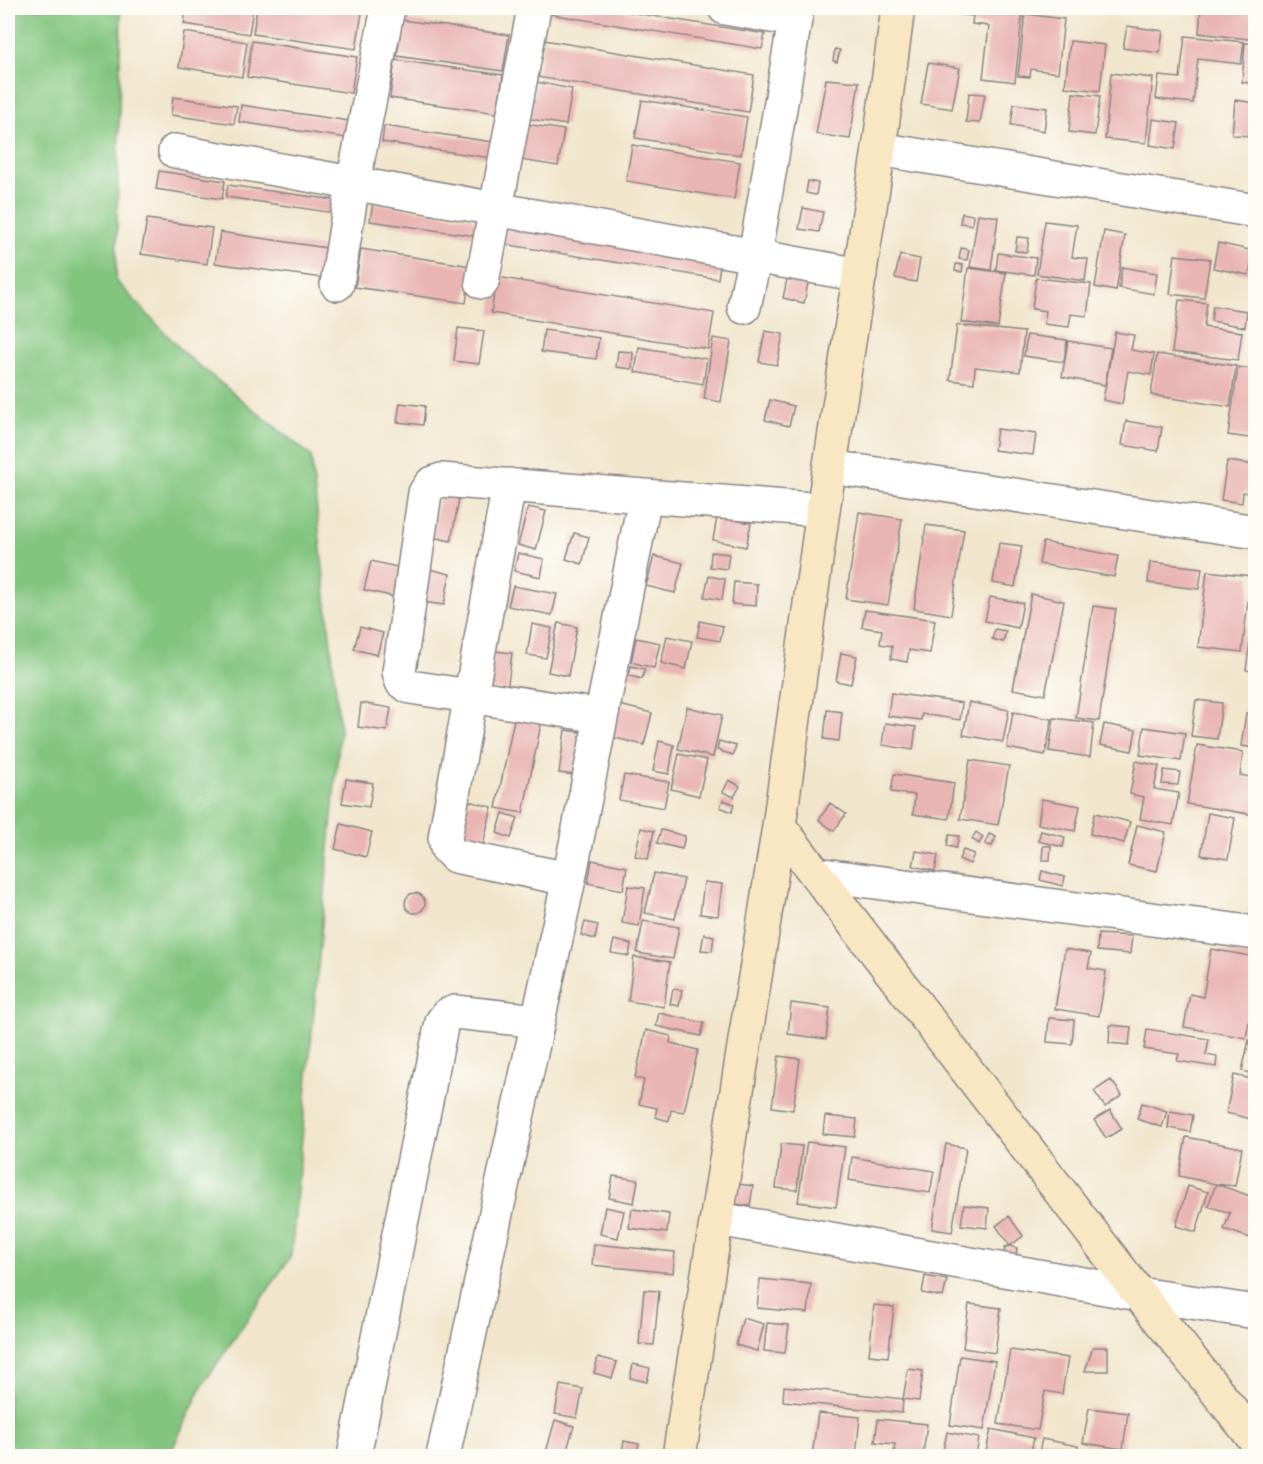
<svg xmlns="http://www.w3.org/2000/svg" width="1263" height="1464" font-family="Itim,sans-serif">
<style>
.green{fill:#82c57f;stroke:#52745d;stroke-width:1.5}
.building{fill:#e9b5b2}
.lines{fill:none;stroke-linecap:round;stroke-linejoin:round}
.street-casing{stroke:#8a8484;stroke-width:36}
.secondary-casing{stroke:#8a8484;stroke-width:36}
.street{stroke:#fff;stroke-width:33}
.secondary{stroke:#f9e7c3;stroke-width:33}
</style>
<rect width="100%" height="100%" fill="#fdfcf7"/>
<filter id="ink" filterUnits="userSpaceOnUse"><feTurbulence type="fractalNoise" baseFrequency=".0167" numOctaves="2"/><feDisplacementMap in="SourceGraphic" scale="12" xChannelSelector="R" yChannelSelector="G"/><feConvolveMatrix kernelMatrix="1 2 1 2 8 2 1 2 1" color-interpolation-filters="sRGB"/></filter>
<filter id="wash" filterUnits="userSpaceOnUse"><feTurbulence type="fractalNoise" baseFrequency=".008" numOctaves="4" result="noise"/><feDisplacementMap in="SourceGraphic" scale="24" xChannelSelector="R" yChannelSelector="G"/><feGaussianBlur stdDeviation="1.35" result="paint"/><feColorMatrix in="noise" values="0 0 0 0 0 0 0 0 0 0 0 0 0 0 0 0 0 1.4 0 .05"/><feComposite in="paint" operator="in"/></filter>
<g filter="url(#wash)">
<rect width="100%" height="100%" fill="#f1e6cc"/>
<path class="green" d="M8,8h113l-5,273 70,74 125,101 29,274 -49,526 -88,128 -34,72h-161z"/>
<g id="blocks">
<path class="building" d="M186,8h67l-4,26 -65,-10z
M257,8h68l37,5 -6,36 -103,-15z
M550,8h53l162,26 -3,15 -213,-35z
M941,8h82l-8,74 -32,-4 6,-52 -17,-2 1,-8 -33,-4z
M1037,8h22l-1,4z
M1201,8h55v32l-57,-7z
M1025,14l39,5 -6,54 -27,-4 -1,8 -12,-1z
M402,20l107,15 -6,36 -106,-15z
M1127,26l36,5 -3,22 -37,-5z
M184,32l63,10 -5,35 -63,-10z
M1185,36l59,6 -3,22 -43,-5 -5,44 -37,-4 3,-23 21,2z
M544,40l210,35 -6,37 -211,-35z
M252,41l105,16 -6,36 -104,-16z
M1070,41l35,4 -5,46 -35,-4z
M1245,43l11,1v40l-14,-2z
M835,49l5,1 -3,12 -4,-1z
M395,60l108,15 -6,38 -107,-15z
M928,63l32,5 -8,41 -31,-5z
M1111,73l42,5 -7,65 -41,-4z
M826,79l33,3 -9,57 -34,-5z
M536,82l36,7 -6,36 -36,-6z
M969,93l16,1 -5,29 -14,-1z
M1073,93l27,3 -5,39 -26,-3z
M173,97l64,9 -3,18 -63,-9z
M642,100l105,17 -6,38 -106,-17z
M1235,100l21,3v33l-24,-1z
M1014,104l33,4 -3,23 -33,-6z
M241,105l108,16 -3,17 -107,-16z
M1153,119l26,4 -4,26 -25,-4z
M526,124l38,6 -6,36 -38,-6z
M384,126l109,16 -2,16 -109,-16z
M632,145l108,17 -6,37 -108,-18z
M159,171l66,10 -3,18 -66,-10z
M808,181l10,2 -2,12 -10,-2z
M228,185l107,15 -1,13 -108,-16z
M373,203l105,16 -2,17 -106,-15z
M803,208l20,4 -4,20 -20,-3z
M962,213l11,2 -1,10 -12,-2z
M978,214l20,3 -7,53 -21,-3z
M147,219l65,9 -5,36 -66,-10z
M1045,221l32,4 -5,32 16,2 -3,22 -48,-7z
M507,223l214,35 -3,21 -215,-35z
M1104,231l21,4 -9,56 -21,-4z
M220,232l106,16 -4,30 -107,-15z
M1017,237l12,1 -2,14 -12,-1z
M1218,243l36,8 -5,24 -36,-7z
M961,248l8,2 -2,10 -8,-1z
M361,249l110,17 -5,37 -111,-16z
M998,253l38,5 -2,17 -38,-5z
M900,255l20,4 -4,23 -21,-4z
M1175,255l35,4 -6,39 -34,-4z
M956,264l7,1 -1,7 -7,-1z
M1122,267l35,6 -3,21 -35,-6z
M968,268l38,5 -8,54 -37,-5z
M497,277l217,36 -6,36 -217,-36z
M1036,278l55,6 -4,32 -16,-2 -2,13 -25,-3 2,-13 -14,-2z
M787,279l21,4 -4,20 -21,-5z
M1179,300l28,3 -3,24 38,5 -4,28 -66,-8z
M1213,306l34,5 -2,16 -34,-6z
M957,325l67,7 -4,40 -45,-5 -1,16 -24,-3z
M458,328l26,3 -5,33 -25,-3z
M544,330l55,8 -3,21 -55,-7z
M765,331l18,3 -6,31 -18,-3z
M1115,332l19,3 -3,15 23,4 -3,21 -23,-4 -6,33 -19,-4z
M1027,335l40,5 -3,22 -40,-6z
M713,338l18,3 -10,61 -17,-3z
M1068,341l43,7 -6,37 -43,-8z
M639,347l68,12 -4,25 -68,-12z
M618,351l15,1 -1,17 -16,-2z
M1157,354l79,12 -6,41 -79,-12z
M1238,367l18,3v69l-28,-4z
M770,400l24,6 -5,20 -24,-6z
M400,403l25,3 -2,19 -26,-3z
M1126,421l36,6 -4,24 -36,-6z
M997,429l39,5 -3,21 -39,-5z
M1227,461l29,4v29l-13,-2 -1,11 -21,-3z
M440,496l19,3 -8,42 -19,-4z
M528,507l18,4 -10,39 -18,-5z
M859,512l43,7 -14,86 -42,-6z
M717,517l34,6 -5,24 -33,-7z
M926,525l38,5 -13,85 -37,-6z
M574,533l15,4 -7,27 -16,-5z
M1043,542l75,14 -4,21 -75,-13z
M999,543l23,3 -7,41 -22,-4z
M711,552l18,2 -2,15 -17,-2z
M518,553l26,6 -3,18 -27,-6z
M654,556l29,7 -8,30 -29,-7z
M371,561l30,7 -6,29 -31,-7z
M1150,562l52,6 -3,21 -51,-6z
M429,569l21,5 -6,31 -21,-3z
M1207,571l44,5 -9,76 -44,-5z
M709,576l16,3 -3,21 -18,-3z
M734,582l23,2 -1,22 -24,-2z
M513,586l44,8 -5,21 -44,-9z
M1031,594l33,7 -19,94 -32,-6z
M990,597l33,6 -5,25 -33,-7z
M1093,606l23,3 -17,112 -23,-3z
M865,610l70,10 -5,33 -21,-3 -2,12 -16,-3 1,-13 -12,-2 2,-14 -20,-3z
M700,621l23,5 -3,15 -23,-4z
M558,623l19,4 -9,49 -20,-4z
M532,624l20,4 -6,30 -19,-3z
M360,627l23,6 -6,22 -23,-6z
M1252,628l4,1v43l-10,-2z
M995,629l11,2 -3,11 -11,-3z
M667,636l25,5 -6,28 -25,-6z
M636,638l24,5 -6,25 -23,-6z
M494,651l18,2 -5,38 -18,-2z
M841,653l16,3 -6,28 -15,-3z
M631,666l14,3 -3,10 -13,-3z
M891,693l71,10 -2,17 -38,-6 -1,6 -33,-4z
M1196,700l26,3 -5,36 -26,-3z
M969,702l40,8 -6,32 -40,-7z
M361,703l30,5 -4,23 -29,-4z
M615,704l37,9 -8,32 -37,-9z
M687,707l35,8 -9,42 -35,-8z
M827,710l15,2 -3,29 -15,-2z
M1013,712l39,7 -7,36 -38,-7z
M1246,713l10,1v34l-15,-2z
M1054,718l40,5 -4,34 -41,-6z
M514,719l27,5 -18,89 -27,-5z
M885,723l31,4 -3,23 -31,-5z
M1104,724l32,6 -4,21 -32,-6z
M1144,727l41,6 -4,28 -41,-6z
M565,730l16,2 -6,43 -16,-2z
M659,741l15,4 -5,29 -16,-3z
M719,741l17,5 -3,9 -16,-5z
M1197,745l46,7 -3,23 16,3v37l-69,-11z
M679,754l28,6 -8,36 -28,-7z
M970,760l39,6 -11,59 -38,-6z
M1136,761l23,5 -5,23 25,4 -6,32 -33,-6 4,-22 -14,-3z
M1164,770l16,2 -2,13 -16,-1z
M894,774l60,9 -5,36 -36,-5 2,-19 -24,-3z
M624,775l45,7 -5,26 -45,-8z
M346,779l27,4 -4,24 -27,-4z
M729,780l11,6 -6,11 -11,-5z
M1042,799l38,7 -5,25 -37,-7z
M723,800l11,4 -2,8 -12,-5z
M468,801l24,6 -9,38 -24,-5z
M830,803l16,11 -12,17 -15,-11z
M503,813l15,5 -7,20 -14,-5z
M1095,813l35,9 -6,21 -34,-9z
M1208,813l27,5 -7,41 -27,-4z
M341,824l31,8 -6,25 -31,-8z
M1137,825l29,7 -9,39 -29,-6z
M641,828l13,3 -6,28 -13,-3z
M661,830l24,6 -3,13 -25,-6z
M1041,831l24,6 -2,10 -25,-6z
M976,832l7,5 -4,7 -7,-5z
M989,834l7,3 -4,9 -7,-2z
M949,835l10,1 -3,12 -9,-2z
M1043,846h8l-1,14h-8z
M963,850l11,4 -4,10 -11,-5z
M916,851l22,4 -3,16 -22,-5z
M592,860l35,7 -4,23 -35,-7z
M1042,871l23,6 -2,9 -23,-6z
M654,873l30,6 -9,40 -30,-6z
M704,882l18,2 -4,32 -18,-2z
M628,886l17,2 -6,38 -17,-3z
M405 903a10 10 0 1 1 20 0a10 10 0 1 1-20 0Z
M643,921l36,6 -6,32 -36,-6z
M585,922l13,3 -3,14 -14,-4z
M704,934l10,2 -2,15 -11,-1z
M1098,934l34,2 -2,18 -33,-3z
M614,940l17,4 -2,12 -18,-3z
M1065,949l26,4 -3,15 18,3 -7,45 -44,-7z
M1211,949l45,8v28l-10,53 -62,-11 6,-33 13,3z
M634,957l36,5 -6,45 -36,-6z
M673,989l9,1 -3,16 -9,-2z
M791,1003l39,5 -4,31 -38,-5z
M659,1013l45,10 -3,13 -45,-10z
M1049,1018l25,2 -2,24 -25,-2z
M1110,1025l21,2 -2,18 -20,-2z
M1147,1029l62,10 -3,16 11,2 -1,10 -39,-6 2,-7 -35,-5z
M646,1030l25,6 -1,7 28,7 -14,62 -13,-2 -2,11 -14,-4 2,-9 -18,-4 5,-24 -9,-2z
M1249,1040l7,1v33l-14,-3z
M779,1056l21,3 -7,51 -21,-3z
M1234,1075l22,5v40l-30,-7z
M1111,1080l11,15 -17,12 -11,-16z
M1142,1103l25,8 -5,16 -25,-8z
M1110,1110l12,19 -16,9 -12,-18z
M1170,1111l23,4 -3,17 -22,-4z
M825,1116l32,3 -2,18 -32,-3z
M1186,1137l56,11 -7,38 -19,-2 40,14v42l-32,-11 6,-16 -22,-7 8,-22 -37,-8z
M807,1142l38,5 -9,60 -38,-5z
M781,1144l21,2 -5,44 -21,-2z
M946,1144l20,4 -14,84 -20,-3z
M852,1157l82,14 -4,22 -81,-13z
M613,1176l25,4 -4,23 -25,-5z
M738,1184l15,2 -3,20 -14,-2z
M1188,1186l20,6 -12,40 -20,-6z
M964,1205l25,3 -2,20 -26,-3z
M605,1207l19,4 -6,27 -18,-4z
M632,1209l37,5 -2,19 -38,-5z
M1009,1216l14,20 -13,10 -14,-20z
M594,1244l81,8 -2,21 -81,-8z
M1010,1246l7,2 -2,16 -12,-2 2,-15z
M925,1276l22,4 -4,17 -21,-4z
M760,1279l51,5 -3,29 -51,-5z
M644,1290l15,1 -5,54 -15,-1z
M969,1304l32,4 -6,45 -32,-5z
M874,1305l20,2 -6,50 -19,-2z
M743,1318l21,6 -7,27 -21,-6z
M767,1323l22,2 -4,28 -21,-2z
M1093,1347h15v24h-23z
M1010,1350l58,8 -6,36 -17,-3 -7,39 -40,-6z
M960,1356l35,5 -11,69 -34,-5z
M598,1357l19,5 -5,16 -18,-5z
M633,1364l17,4 -3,14 -17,-4z
M908,1369l15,2 -4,30 -16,-2 -1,14 -119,-12 1,-15 119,13z
M560,1385l23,4 -6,29 -22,-4z
M1089,1408l39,5 -5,36 -40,-6z
M818,1413l42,4 -4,39h-44z
M878,1419l49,5 -4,31 -29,-3 1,-8 -20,-2z
M555,1420l19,6 -9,30h-20z
M991,1429l43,9 -4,18h-21l-23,-4z
M947,1432l32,6 -3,18h-34z
M1042,1439l36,7 -2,10h-38z
M624,1441l15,3 -3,12h-15z"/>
</g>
</g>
<g filter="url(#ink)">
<use href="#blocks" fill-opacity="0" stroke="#8a8484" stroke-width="1.5"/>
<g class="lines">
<g class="street-casing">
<path id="street" d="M725,8l70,12
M879,149l377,62
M175,151l685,124
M482,282l52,-274
M337,284l16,-101 35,-175
M744,307l11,-51 42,-248
M831,467l425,65
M509,485l-64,353 2,10 8,8 114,23
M601,716l-191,-29 -8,-5 -3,-10 26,-179 6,-9 10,-4 382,30
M816,874l440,59
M718,1219l421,75 117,18
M354,1456l88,-434 5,-7 8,-3 83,9
M443,1456l126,-577 76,-382"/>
</g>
<g class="secondary-casing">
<path id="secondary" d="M779,826l360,468 117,147
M679,1456l100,-630 44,-316 56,-361 19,-141"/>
</g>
<use href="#street" class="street"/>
<use href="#secondary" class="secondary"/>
</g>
</g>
<rect width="1263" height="1464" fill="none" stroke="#fdfcf7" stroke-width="30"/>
</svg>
